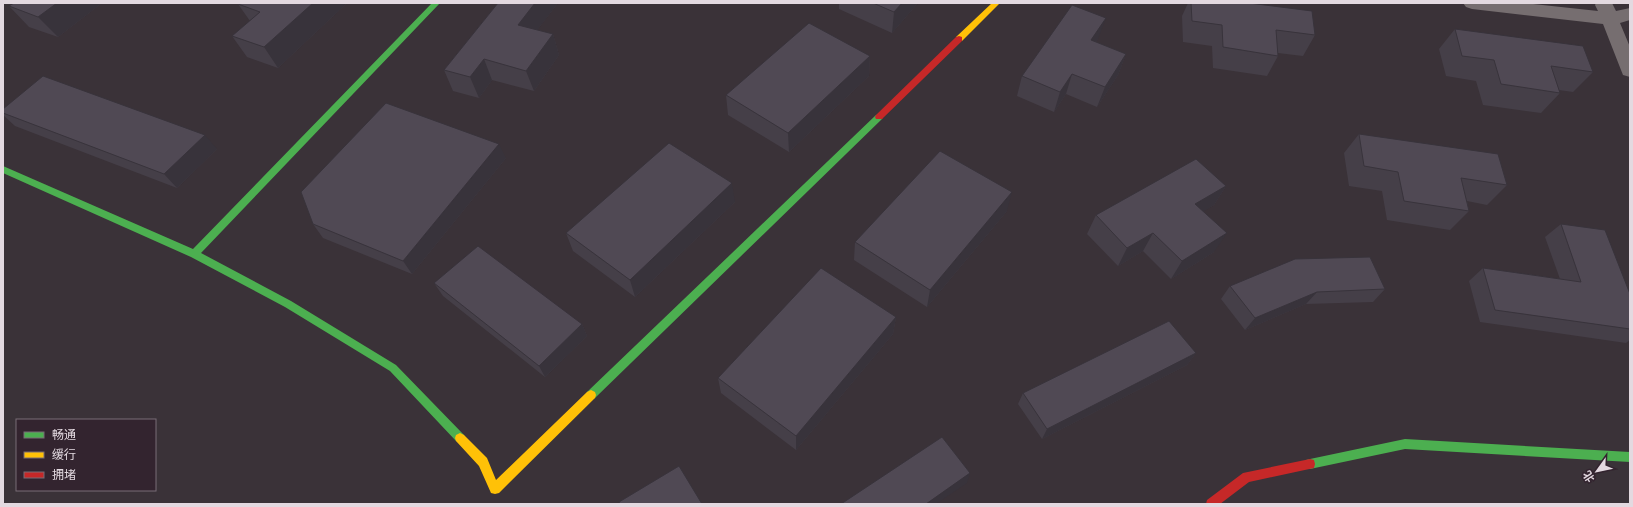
<svg xmlns="http://www.w3.org/2000/svg" width="1633" height="507" font-family="'PT Serif','Noto Sans SC',serif">
<style>
.lines{fill:none;stroke-linecap:round;stroke-linejoin:round}
.street{fill:#766e70;fill-rule:evenodd}
.fast{fill:#4caf50;fill-rule:evenodd}
.slow{fill:#ffc107;fill-rule:evenodd}
.jam{fill:#c62828;fill-rule:evenodd}
.wall{fill:#453f48}
.shaded-wall{fill:#38333b}
.building{fill:#504954;stroke:#38333b}
</style>
<rect width="100%" height="100%" fill="#3a3238"/>
<g class="lines">
<path class="street" d="M1463,3h61l74,8 -3,-6 1,-2h16l4,8 14,-3v12l-10,3 10,24v30l-7,-2 -2,-5 -18,-46 -131,-15 -6,-2z"/>
<path class="fast" d="M432,3h8l-239,250 90,48 105,64 68,70 1,3 -1,3 -4,2 -4,-2 -66,-70 -105,-64 -94,-50 -188,-84v-7l190,83z
M879,114l4,3 -1,2 -287,279 -4,2 -4,-2 -1,-3 1,-3 289,-277z
M1405,439l225,13v10l-225,-13 -95,20 -4,-1 -1,-4 1,-4 4,-1z"/>
<path class="slow" d="M992,3h8l-38,38h-6v-4z
M591,390l4,2 1,3 -1,3 -96,95 -4,1 -4,-1 -12,-27 -23,-25 -1,-3 1,-3 4,-2 4,2 23,23 9,22 91,-88z"/>
<path class="jam" d="M959,36l3,1v4l-80,78h-6l-1,-2 1,-2 80,-78z
M1310,459l4,1 1,4 -1,4 -65,14 -29,22h-14l1,-4 36,-27z"/>
</g>
<path class="wall" d="M14,3h88l-44,34 -29,-10 -20,-21z
M347,3l-69,65 -31,-11 -15,-21 18,-15 -12,-17z
M498,3h60l-21,27 16,4 6,21 -25,36 -42,-11 -13,18 -26,-7 -9,-21z
M839,3h79l-26,30 -53,-24z
M1188,3h61l66,32 -12,21 -25,-3v3l-11,20 -54,-8 -1,-22 -29,-4 -1,-26z
M1455,29l138,43 -20,20 -14,-2 1,3 -19,20 -58,-8 -7,-24 -30,-5 -7,-27z
M1098,39l-2,3 30,12 -8,21 -21,32 -31,-13 -12,18 -37,-16 5,-20z
M870,56l-1,20 -80,76 -61,-37 -2,-20z
M3,109l214,40 -40,39 -162,-62 -12,-11z
M1359,134l148,51 -20,20 -20,-4 2,10 -19,19 -63,-10 -5,-29 -33,-5 -5,-33z
M506,158l-94,116 -89,-36 -10,-14z
M1226,186l-12,19 -11,6 11,41 -43,27 -28,-28 -25,15 -31,-32 9,-19z
M735,202l-100,95 -62,-46 -7,-18z
M1007,211l-80,96 -73,-47 1,-18z
M1561,224l69,70v46l-4,3 -146,-21 -11,-41 14,-13 77,11 -15,-42z
M434,283l148,41 5,12 -42,41 -102,-81z
M1230,286l155,3 -12,13 -67,2 -61,26 -24,-31z
M896,317l-3,17 -97,116 -75,-57 -3,-15z
M1196,353l-9,12 -145,74 -24,-35 5,-11z"/>
<path class="shaded-wall" d="M57,3h45l-44,34 -20,-20z
M313,3h34l-69,65 -14,-21z
M535,3h23l-33,43 -7,-21z
M902,3h16l-26,30 2,-21z
M1106,18l-8,21 -14,22 7,-21z
M553,34l6,21 -25,36 -8,-20z
M1126,54l-8,21 -21,32 8,-20z
M870,56l-1,20 -80,76 -1,-19z
M484,59l8,21 -13,18 -9,-21z
M1072,74l-6,20 -12,18 6,-20z
M205,135l12,14 -40,39 -13,-14z
M499,144l7,14 -94,116 -9,-13z
M732,183l3,19 -100,95 -5,-17z
M1226,186l-12,19 -30,18 11,-19z
M1012,192l-5,19 -80,96 3,-17z
M1153,233l-10,18 -25,15 9,-18z
M1227,233l-13,19 -43,27 11,-18z
M1317,292l-11,12 -61,26 10,-12z
M896,317l-3,17 -97,116v-14z
M582,324l5,12 -42,41 -6,-11z
M1196,353l-9,12 -145,74 5,-10z
M970,473l-3,10 -31,21h-10z"/>
<path class="building" d="M14,3h43l-19,14 -29,-11z
M240,3h73l-49,44 -32,-11 28,-24 -22,-8z
M498,3h37l-17,22 35,9 -27,37 -42,-12 -14,18 -26,-7z
M873,3h29l-8,9z
M1191,3h58l63,8 3,24 -39,-5 2,26 -55,-9 -1,-22 -30,-4z
M1072,5l34,13 -15,22 35,14 -21,33 -33,-13 -12,18 -38,-16z
M809,23l61,33 -82,77 -62,-38z
M1455,29l128,17 10,26 -42,-6 9,27 -59,-9 -7,-24 -32,-4z
M43,76l162,59 -41,39 -161,-61v-4z
M386,103l113,41 -96,117 -90,-37 -12,-32z
M1359,134l139,20 9,31 -46,-7 8,33 -65,-10 -6,-29 -34,-6z
M669,143l63,40 -102,97 -64,-47z
M940,151l72,41 -82,98 -75,-48z
M1196,159l30,27 -31,18 32,29 -45,28 -29,-28 -26,15 -31,-33z
M1561,224l44,6 25,64v35l-135,-19 -12,-42 98,14z
M478,246l104,78 -43,42 -105,-83z
M1370,257l15,32 -68,3 -62,26 -25,-32 65,-27z
M821,268l75,49 -100,119 -78,-58z
M1169,321l27,32 -149,76 -24,-36z
M942,437l28,36 -44,31h-85z
M679,466l23,38h-82l-1,-2z"/>
<rect width="1633" height="507" fill="none" stroke="#e3d9e0" stroke-width="8"/>
<rect x="16" y="419" width="140" height="72" fill="#33242f" stroke="#796c76"/>
<rect x="24" y="432" width="20" height="6" fill="#4caf50" stroke="#796c76"/>
<text x="52" y="439" font-size="12" fill="#e3d9e0">畅通</text>
<rect x="24" y="452" width="20" height="6" fill="#ffc107" stroke="#796c76"/>
<text x="52" y="459" font-size="12" fill="#e3d9e0">缓行</text>
<rect x="24" y="472" width="20" height="6" fill="#c62828" stroke="#796c76"/>
<text x="52" y="479" font-size="12" fill="#e3d9e0">拥堵</text>
<g transform="translate(1597 471) rotate(237)" stroke="#33242f" stroke-width="3" paint-order="stroke">
<path d="M0-3L7 15L0 10L-7 15Z" fill="#e3d9e0"/>
<text y="-6" font-size="11" font-weight="bold" text-anchor="middle" fill="#e3d9e0">北</text>
</g>
</svg>
